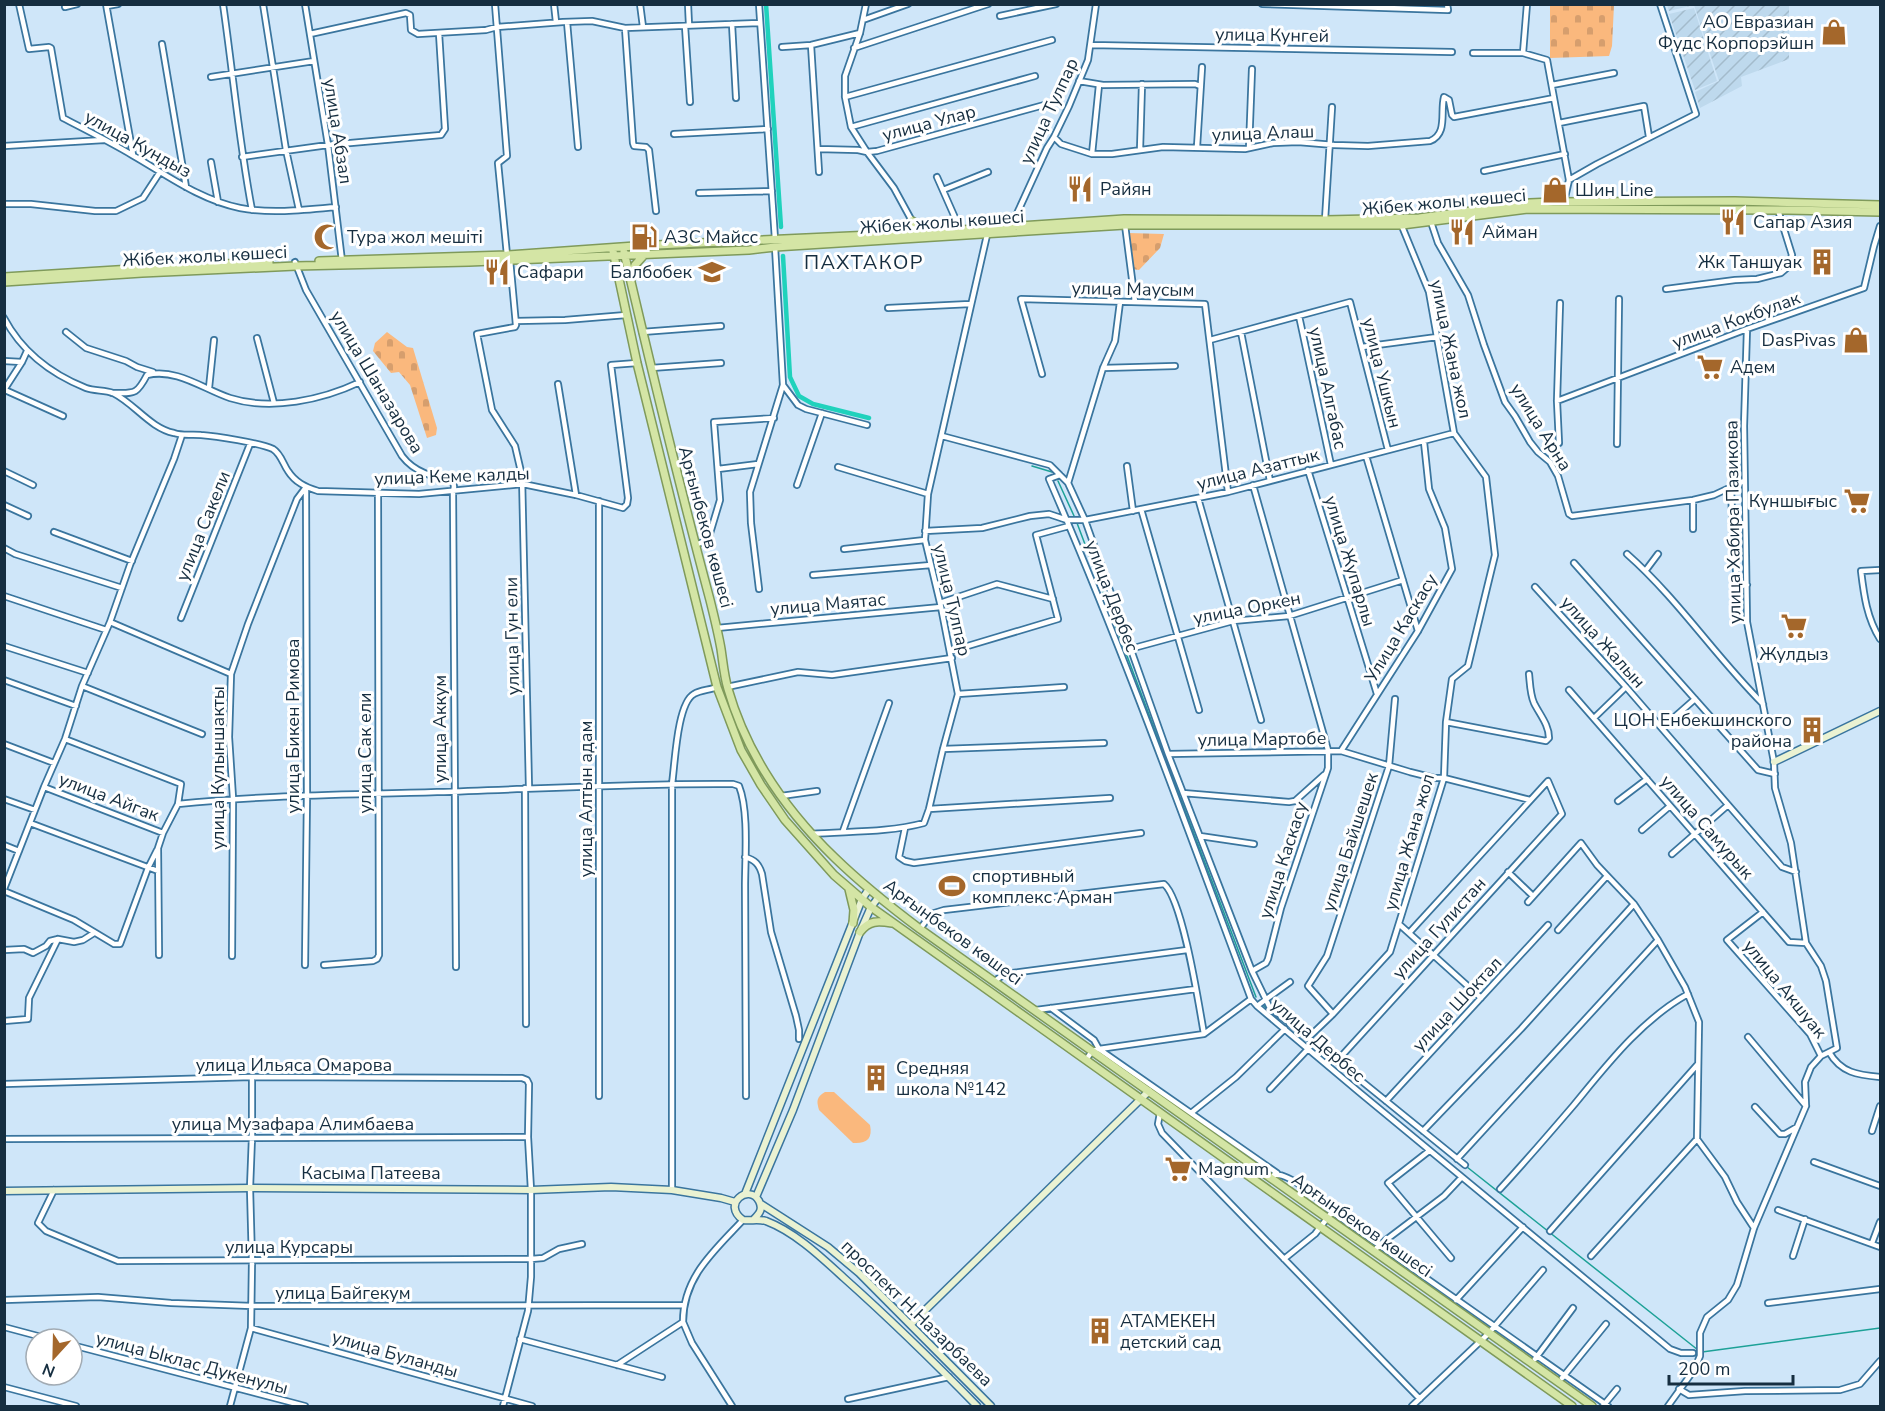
<svg xmlns="http://www.w3.org/2000/svg" width="1885" height="1411" font-family="'Nunito Sans',sans-serif">
<style>
.industrial{fill:url(#industrial-furrows)}
.cemetery{fill:url(#cemetery-stones)}
.garden{fill:#fab87d}
.lines{fill:none;stroke-linecap:round;stroke-linejoin:round}
.stream{stroke:#1da197;stroke-width:1.5}
.canal{stroke:#20d2bc;stroke-width:4.5}
.street-casing{stroke:#3a759e;stroke-width:8}
.secondary-casing{stroke:#3a759e;stroke-width:9}
.primary-casing{stroke:#7f9a5b;stroke-width:10}
.street{stroke:#fff;stroke-width:4.5}
.secondary{stroke:#eaf2d2;stroke-width:6}
.primary{stroke:#d4e5a5;stroke-width:7}
.labels{text-anchor:middle;dominant-baseline:central;stroke-width:6;stroke-linejoin:round;paint-order:stroke}
.poi-label{font-size:18px;fill:#162e40;stroke:#fff;text-anchor:start}
.street-label{font-size:18px;fill:#162e40;stroke:#fff}
.neighbourhood-label{font-size:20px;letter-spacing:1.5px;fill:#162e40;stroke:#fff}
</style>
<defs>
<pattern id="industrial-furrows" width="10" height="10" patternUnits="userSpaceOnUse" patternTransform="scale(1.5)"><rect width="10" height="10" fill="#bed9ed"/><path d="M-1 1l2-2M0 10L10 0M9 11l2-2" fill="none" stroke="#a3bbcc"/></pattern>
<pattern id="cemetery-stones" width="16" height="16" patternUnits="userSpaceOnUse" patternTransform="scale(1.5)"><rect width="16" height="16" fill="#fab87d"/><path d="M2 7V4a2 2 0 0 1 4 0v3zM10 15v-3a2 2 0 0 1 4 0v3z" fill="#d69e6d"/></pattern>
</defs>
<rect width="100%" height="100%" fill="#cfe6f9"/>
<path class="industrial" d="M1667,5h122v54l-48,18 1,9 -42,22 -5,-16 24,-11 -25,-76 -25,6z
M1694,8l23,73 -22,9 -26,-76z"/>
<path class="cemetery" d="M1550,5h64l-2,41 -3,10 -59,2z
M1128,233l36,1 -4,14 -21,22 -7,-1z
M387,332l20,15 6,1 24,80 -1,7 -9,3 -17,-53 -11,-13 -8,1 -18,-22 2,-8z"/>
<path class="garden" d="M825,1092h9l36,33c3,14 -4,19 -17,18l-34,-33c-3,-10 -2,-13 6,-18z"/>
<g class="lines">
<path class="stream" d="M1032,466l20,6
M1058,481l17,37
M1077,523l85,226
M1164,755l92,242
M1264,1006l79,63
M1467,1167l231,183
M1702,1352l178,-24"/>
<path class="canal" d="M766,4l15,223
M783,256l7,121 9,19 14,8 56,14"/>
<g class="street-casing">
<path id="street" d="M19,4l10,45 20,-2 2,1 12,70c23,12 47,24 69,37 35,20 68,45 108,53 30,6 65,2 96,-1
M106,4l27,151
M223,4c10,69 16,138 29,206
M263,4l23,146 13,60
M305,4l23,141 14,116
M495,4l12,152 -9,7 9,92
M554,4l2,18
M640,4l3,23
M688,4l1,21
M759,4l16,235
M866,4l-6,29 -15,43v21l6,30 16,25 27,36 18,33 4,13
M1262,4l186,6 -1,-6
M107,6l11,-2
M65,7l12,-3
M1000,16l56,-12
M863,20l45,-16
M567,22l11,125
M732,24l4,74
M685,26l5,76
M625,28l8,115 1,3 12,1 3,3 7,61
M310,34l96,-21 4,2 1,15 7,4 68,-4 11,-3 66,-5 29,-1 33,7 134,-5
M162,44l24,143
M811,45l8,127
M1091,45l361,7
M782,47l29,-2 49,-12
M854,48l134,-44
M1473,53h50l24,7 22,120
M1523,53l4,-49
M211,77l103,-16
M1079,81l24,4 92,-1 5,2
M1552,85l62,-12
M845,97l207,-57
M1559,123l85,-17 5,31
M851,127l184,-51
M674,134l94,-5
M1054,137l7,7 31,10h20l51,-7 82,2 28,-6 25,-1 36,3 34,1 62,-5c18,-7 10,-29 14,-44l5,3 3,15 2,2 100,-19
M4,146l100,-6
M1197,147l5,-80
M1249,148l3,-79
M818,149l40,1 9,2 10,-1 167,-46
M1140,150l2,-66
M1092,154l7,-69
M242,157l86,-12 113,-10 4,-6 -6,-96
M211,162l7,40
M1484,171l81,-17
M937,177l23,52
M943,190l45,-18
M699,193l73,-2
M1564,202l5,-22 28,-16 99,-50 -36,-110
M4,204h27l64,7h21l27,-13 17,-26
M1325,220l7,-113
M1431,222l7,21 30,52 16,50 21,57 10,14 15,26 8,10 12,10 8,14 11,38 3,2 121,-16 21,-5 30,-14
M1125,225l10,77
M1013,226l1,-6 33,-72 7,-11 15,-31 19,-46 8,-56
M775,247l8,138 15,20 8,4 61,16
M510,260l6,65 -1,2 -38,7 15,76 23,36 7,30 7,312
M295,262l11,28 96,166c13,17 31,21 51,24l1,7 -1,4 3,476
M1666,289l69,-9 22,-1 24,-6 7,-6 4,-12 -14,-45
M1120,302l-5,39 -12,27 -35,115 17,37 83,234 84,217 17,35 196,159
M888,308l82,-4
M1299,316l32,149
M4,318c18,34 47,56 82,70 8,3 19,2 27,5 22,11 37,35 61,40 8,3 18,1 27,2 15,1 59,8 72,14 8,5 10,15 15,22 7,11 17,16 30,20l101,3 104,-10 53,11 47,13 4,-4 1,-6 -17,-133 26,-2
M516,321l49,-1 61,-5
M66,332l20,16 40,13 11,6 16,5
M642,332l79,-6
M1241,332l29,149
M257,338l17,65
M1210,340l140,-38 38,148
M1362,347l75,-10
M4,361l18,1
M651,368l70,-5
M1103,368l72,-2
M1042,374l-21,-75 184,5 23,188
M558,384l18,111
M209,388l5,-48
M4,390l18,-28 5,-11
M5,390l58,26
M112,393c22,0 24,3 35,-18 30,-7 56,14 83,23 41,13 92,2 130,-16
M1557,401l190,-72 117,-41 10,-42 6,-20
M942,436l108,29 18,18
M1559,443l-2,-42 3,-98
M1617,444l2,-145
M1366,456l52,175
M1127,466l6,45
M838,467l90,27
M718,469l40,-5
M1308,470l69,224
M4,471l29,14
M1060,475l-11,4c74,170 137,346 202,520l6,7 102,86 311,257 11,4h12
M797,485l25,-72
M1731,486l2,58 4,36 10,5
M1198,498l63,222
M4,505l24,11
M1141,509l58,201
M1693,529v-29
M925,531l57,-3 48,-12 19,-2 18,6h18l143,-28 226,-59
M54,532l78,29
M695,545l13,-5 12,-40 -6,-78 60,-4
M4,548l11,6 107,34
M844,549l81,-9
M1627,554c51,45 88,102 136,150
M1574,563l184,207 17,4
M1646,570l12,-16
M1880,570l-19,1c3,25 6,47 19,68
M813,575l118,-10
M1535,587l91,100 156,180 14,5
M759,589l-8,-66 -1,-31 33,-107
M4,596l102,34
M940,603l57,-19 56,15
M181,618l69,-174
M110,622l121,52
M717,628l224,-21
M4,646l84,27
M1130,649l103,-28 56,-5 114,-36
M951,651l107,-32 -22,-84 33,-9
M4,680l72,26
M82,686l120,48
M727,687l71,-15 34,3 120,-17
M1569,690l220,252 17,1
M958,694l106,-7
M1594,718l32,-31
M1446,722l100,19 3,-3c0,-13 -9,-23 -15,-35 -4,-9 -4,-20 -5,-29
M1662,728l33,-29
M65,739l116,45 -3,20 -15,29 -5,15 1,107
M4,744l50,19
M943,749l161,-6
M1341,751l77,-120 34,-62 -7,-41 -16,-39 -5,-47
M1168,754l173,-3 69,21 24,6h10l86,22
M44,787l119,46
M525,788l1,236
M1183,793l106,9 6,-1 29,-26
M781,796l36,-5
M4,799l31,11
M1618,801l29,-22
M178,804c86,-9 172,-9 259,-12 99,-3 197,-9 296,-8l6,2c10,25 6,72 6,100 0,70 1,140 1,210
M929,809l181,-11
M30,823l128,48
M905,828l-6,29 6,4 9,2 227,-30
M1642,830l28,-24
M843,831l46,-128
M811,834c38,-3 76,-1 113,-11l5,-14 14,-60 15,-55 -17,-87 -16,-67 3,-46 59,-259
M1200,836l54,8
M4,845l15,6
M1672,854l56,-49
M745,857c10,3 14,7 17,17l9,58 25,84 3,14v9
M1508,872l25,24
M4,889l40,-102 21,-48 17,-53 28,-64 20,-57 44,-106 8,-24
M4,891l70,29 40,24h6l28,-76 9,-18
M1528,902l53,-59 16,22 37,39 24,36 27,47 14,35 -2,117 28,38 12,25 17,26
M1763,912l-36,28 83,94 11,22
M1400,925l81,73
M920,929l11,-15 13,-4 220,-26c19,16 35,122 40,150
M1558,930l49,-54
M4,950l20,-1 9,4 13,-7 4,-5 8,-2 16,3 9,-2 11,-7
M232,956l1,-158 -4,-61 2,-63 17,-50 49,-125 9,-12
M305,965l2,-170 -1,-308
M324,965l49,-4 4,-2 2,-4 -1,-462
M1252,971l14,-8 2,-4 13,-51 47,-140v-18l-75,-265
M995,981l9,-7 183,-24
M1257,1006l33,-24
M1051,1008l43,32 5,9 178,124
M1036,1010l160,-21
M1333,1014l-25,-28 19,-30 62,-190 6,-67
M4,1021l24,-2 1,-21 29,-59
M1748,1037l58,69
M1308,1038l25,-24 57,-62 54,-174 2,-56 6,-43 16,-13 27,-111 -9,-78 -32,-44 -25,-141 -28,-68
M1829,1052c12,21 29,23 51,25
M1086,1060l6,-9 7,-2 105,-15 47,-35
M1337,1061l225,-247 -14,-33 -139,152
M4,1084l248,-7 270,1 5,2 2,4 -1,53
M1270,1089l38,-40
M599,1096v-595
M1386,1101l162,-176
M1755,1107l25,27h5l12,-7
M1160,1113l-2,11 4,9 258,266
M1191,1113l45,-36 49,-48
M1423,1131l98,-102 113,-125
M1872,1131l8,-25
M4,1139l524,-2 3,53v87l-3,34 -25,95
M1429,1151l-41,32 63,75
M1457,1159l201,-219
M1814,1162l66,24
M1274,1175c14,-3 48,25 58,37l-17,22 -31,25
M1500,1189c25,-27 49,-55 73,-83 33,-40 68,-86 115,-112
M54,1190l-16,33 8,8 72,30 413,-2 12,-1 16,-9 23,-5
M672,1190v-406c3,-20 5,-81 22,-90 6,-4 16,-4 23,-7
M1778,1210l102,37
M1332,1212l276,194
M1550,1231l148,-167
M1872,1243l8,-21
M1374,1252l4,-6 66,-50 17,-18
M1591,1256l106,-117
M1793,1256l12,-37
M4,1300l94,-3 73,6 81,3 431,-1
M1456,1300l67,-73
M1768,1303l112,-14
M683,1322l9,21 40,63
M4,1327l45,12
M251,1328l281,78
M520,1339l142,38
M72,1345l233,61
M1535,1359l38,-51
M617,1365l66,-43c0,-45 31,-71 60,-102
M1562,1378l44,-54
M4,1387l72,19
M1679,1389l10,6 56,-4 95,-1 20,-6 20,-23
M848,1399l101,-22
M230,1406l21,-78 1,-67 -2,-73 2,-51v-60
M1412,1406l76,-72 55,-64
M1603,1406l14,-17
M1668,1406l26,-36 6,-14v-23l7,-16 21,-17 9,-15 17,-57 52,-122 -1,-24 6,-15 10,-11 16,-8 -11,-67 -5,-15 -15,-23 -15,-100 -16,-55 -1,-26 -27,-140 -3,-196 3,-97"/>
</g>
<g class="secondary-casing">
<path id="secondary" d="M1774,762l106,-51
M4,1191l246,-3 281,2 80,-3 61,3 49,8 14,4
M745,1194l117,-295 7,-10
M756,1197l37,-87 67,-178 11,-25 7,-9
M761,1204l67,43 31,26 132,133
M754,1219c6,-6 9,-10 5,-18 -10,-18 -38,3 -16,19 8,1 15,-1 23,1 29,11 55,36 78,57 46,41 90,84 133,128
M911,1324l238,-233"/>
</g>
<g class="primary-casing">
<path id="primary" d="M912,221l16,10
M613,251l24,112 80,324 24,63 20,35 24,35 49,55 37,32 701,499
M624,252c27,116 55,232 86,348 4,16 8,32 11,49 2,13 3,27 7,40 8,28 21,57 37,83 39,64 95,112 155,157l672,477
M319,261l188,-6 128,-9 281,-13 208,-14 201,1 94,-2 111,-15 23,-1 182,-1 145,4
M4,277l208,-13 57,-1
M631,278l4,-13 10,-11
M4,282l138,-9 154,-7 173,-4 280,-12 26,-3 350,-22h277l126,-16 260,1 92,2
M849,889l5,21 -1,13
M860,932c9,-12 18,-11 32,-9"/>
</g>
<use href="#street" class="street"/>
<use href="#secondary" class="secondary"/>
<use href="#primary" class="primary"/>
</g>
<defs>
<g id="shop-bare" transform="scale(2.07)"><path d="M-5-2.5h2.3a2.7 3.5 0 0 1 5.4 0H5L5.5 6h-11ZM-1.5-2.5h3a1.5 2.3 0 0 0-3 0Z" fill="#a4672b" stroke="#fff" stroke-width="2.5" paint-order="stroke"/></g>
<g id="restaurant-bare" transform="scale(2.07)"><path d="M-5-6h1v4h1v-4h1v4h1v-4h1v5L-1.5 .5V6h-2V.5L-5-1ZM5-6V6H3V1.5H1.5Q1.5-4 5-6Z" fill="#a4672b" stroke="#fff" stroke-width="2.5" paint-order="stroke"/></g>
<g id="mosque-bare" transform="scale(2.07)"><path d="M3.5-4.9A6 6 0 1 0 3.5 4.9A5 5 0 1 1 3.5-4.9Z" fill="#a4672b" stroke="#fff" stroke-width="2.5" paint-order="stroke"/></g>
<g id="fuel-bare" transform="scale(2.07)"><path d="M-5.5-6h7V0h2V4h1.3V-2.5L3-4.5l.8-.8L6-3V5H2.5V1h-1V6h-7ZM-4.2-4.7v3.2H.2V-4.7Z" fill="#a4672b" stroke="#fff" stroke-width="2.5" paint-order="stroke"/></g>
<g id="building-bare" transform="scale(2.07)"><path d="M-4-6H4V6H1V3H-1V6H-4ZM-2.5-4.3h1.7v1.8h-1.7ZM.8-4.3h1.7v1.8H.8ZM-2.5-1h1.7V.8h-1.7ZM.8-1h1.7V.8H.8Z" fill="#a4672b" stroke="#fff" stroke-width="2.5" paint-order="stroke"/></g>
<g id="school-bare" transform="scale(2.07)"><path d="M0-5L7-2L0 1L-7-2ZM-4 1L0 2.5L4 1V4Q0 6-4 4Z" fill="#a4672b" stroke="#fff" stroke-width="2.5" paint-order="stroke"/></g>
<g id="supermarket-bare" transform="scale(2.07)"><path d="M-6-5.5h2.5l.6 2H6L4.5 2H-2.5L-4.4-4H-6ZM-1.5 3.2a1.3 1.3 0 1 0 .1 0ZM3 3.2a1.3 1.3 0 1 0 .1 0Z" fill="#a4672b" stroke="#fff" stroke-width="2.5" paint-order="stroke"/></g>
<g id="stadium-bare" transform="scale(2.07)"><path d="M0-5a6.5 5 0 1 0 0 10a6.5 5 0 1 0 0-10ZM-3.5-1.8h7v3.6h-7Z" fill="#a4672b" stroke="#fff" stroke-width="2.5" paint-order="stroke"/></g>
</defs>
<g fill-rule="evenodd">
<use href="#shop-bare" x="1834" y="32"/>
<use href="#restaurant-bare" x="1080" y="189"/>
<use href="#shop-bare" x="1555" y="190"/>
<use href="#restaurant-bare" x="1733" y="222"/>
<use href="#restaurant-bare" x="1462" y="232"/>
<use href="#mosque-bare" x="327" y="237"/>
<use href="#fuel-bare" x="644" y="237"/>
<use href="#building-bare" x="1822" y="262"/>
<use href="#restaurant-bare" x="497" y="272"/>
<use href="#school-bare" x="712" y="272"/>
<use href="#shop-bare" x="1856" y="340"/>
<use href="#supermarket-bare" x="1710" y="367"/>
<use href="#supermarket-bare" x="1857" y="501"/>
<use href="#supermarket-bare" x="1794" y="626"/>
<use href="#building-bare" x="1812" y="730"/>
<use href="#stadium-bare" x="952" y="886"/>
<use href="#building-bare" x="876" y="1078"/>
<use href="#supermarket-bare" x="1178" y="1169"/>
<use href="#building-bare" x="1100" y="1331"/>
</g>
<g class="labels">
<g class="poi-label">
<text x="1814" y="22" text-anchor="end">АО Евразиан<tspan x="1814" dy="21">Фудс Корпорэйшн</tspan></text>
<text x="1100" y="189">Райян</text>
<text x="1575" y="190">Шин Line</text>
<text x="1753" y="222">Сапар Азия</text>
<text x="1482" y="232">Айман</text>
<text x="347" y="237">Тура жол мешіті</text>
<text x="664" y="237">АЗС Майсс</text>
<text x="1802" y="262" text-anchor="end">Жк Таншуак</text>
<text x="517" y="272">Сафари</text>
<text x="692" y="272" text-anchor="end">Балбобек</text>
<text x="1836" y="340" text-anchor="end">DasPivas</text>
<text x="1730" y="367">Адем</text>
<text x="1837" y="501" text-anchor="end">Күншығыс</text>
<text x="1794" y="654" text-anchor="middle">Жулдыз</text>
<text x="1792" y="720" text-anchor="end">ЦОН Енбекшинского<tspan x="1792" dy="21">района</tspan></text>
<text x="972" y="876">спортивный<tspan x="972" dy="21">комплекс Арман</tspan></text>
<text x="896" y="1068">Средняя<tspan x="896" dy="21">школа №142</tspan></text>
<text x="1198" y="1169">Magnum</text>
<text x="1120" y="1321">АТАМЕКЕН<tspan x="1120" dy="21">детский сад</tspan></text>
</g>
<g class="street-label">
<text transform="translate(1272 35) rotate(1)">улица Кунгей</text>
<text transform="translate(1049 111) rotate(-65)">улица Тулпар</text>
<text transform="translate(929 123) rotate(-15)">улица Улар</text>
<text transform="translate(338 131) rotate(81)">улица Абзал</text>
<text transform="translate(1263 133) rotate(-2)">улица Алаш</text>
<text transform="translate(138 144) rotate(29)">улица Кундыз</text>
<text transform="translate(1444 202) rotate(-5)">Жібек жолы көшесі</text>
<text transform="translate(942 222) rotate(-4)">Жібек жолы көшесі</text>
<text transform="translate(205 256) rotate(-3)">Жібек жолы көшесі</text>
<text transform="translate(1133 289) rotate(1)">улица Маусым</text>
<text transform="translate(1736 320) rotate(-20)">улица Кокбулак</text>
<text transform="translate(1451 349) rotate(78)">улица Жана жол</text>
<text transform="translate(1382 373) rotate(76)">улица Ушкын</text>
<text transform="translate(377 382) rotate(59)">улица Шаназарова</text>
<text transform="translate(1328 388) rotate(78)">улица Алгабас</text>
<text transform="translate(1541 427) rotate(58)">улица Арна</text>
<text transform="translate(1258 469) rotate(-14)">улица Азаттык</text>
<text transform="translate(452 476) rotate(-2)">улица Кеме калды</text>
<text transform="translate(1733 522) rotate(-91)">улица Хабира Пазикова</text>
<text transform="translate(203 526) rotate(-68)">улица Сакели</text>
<text transform="translate(706 527) rotate(75)">Арғынбеков көшесі</text>
<text transform="translate(1350 561) rotate(73)">улица Жупарлы</text>
<text transform="translate(1112 596) rotate(69)">улица Дербес</text>
<text transform="translate(952 600) rotate(77)">улица Тулпар</text>
<text transform="translate(828 604) rotate(-5)">улица Маятас</text>
<text transform="translate(1247 608) rotate(-11)">улица Оркен</text>
<text transform="translate(1401 628) rotate(-59)">Улица Каскасу</text>
<text transform="translate(512 636) rotate(-91)">улица Гун ели</text>
<text transform="translate(1603 642) rotate(48)">улица Жалын</text>
<text transform="translate(293 726) rotate(-90)">улица Бикен Римова</text>
<text transform="translate(440 729) rotate(-90)">улица Аккум</text>
<text transform="translate(1262 739) rotate(-1)">улица Мартобе</text>
<text transform="translate(365 753) rotate(-90)">улица Сак ели</text>
<text transform="translate(218 768) rotate(-90)">улица Кулыншакты</text>
<text transform="translate(109 797) rotate(21)">улица Айгак</text>
<text transform="translate(586 799) rotate(-90)">улица Алтын адам</text>
<text transform="translate(1707 827) rotate(49)">улица Самурык</text>
<text transform="translate(1350 842) rotate(-72)">улица Байшешек</text>
<text transform="translate(1409 842) rotate(-74)">улица Жана жол</text>
<text transform="translate(1283 860) rotate(-72)">улица Каскасу</text>
<text transform="translate(1439 928) rotate(-48)">улица Гулистан</text>
<text transform="translate(953 932) rotate(36)">Арғынбеков көшесі</text>
<text transform="translate(1785 989) rotate(51)">улица Акшуак</text>
<text transform="translate(1457 1004) rotate(-47)">улица Шоктал</text>
<text transform="translate(1318 1040) rotate(41)">улица Дербес</text>
<text x="294" y="1065">улица Ильяса Омарова</text>
<text x="293" y="1124">улица Музафара Алимбаева</text>
<text x="371" y="1173">Касыма Патеева</text>
<text transform="translate(1362 1225) rotate(35)">Арғынбеков көшесі</text>
<text x="289" y="1247">улица Курсары</text>
<text x="343" y="1293">улица Байгекум</text>
<text transform="translate(917 1313) rotate(44)">проспект Н.Назарбаева</text>
<text transform="translate(395 1354) rotate(16)">улица Буланды</text>
<text transform="translate(192 1363) rotate(15)">улица Ыклас Дукенулы</text>
</g>
<g class="neighbourhood-label">
<text x="864" y="262">ПАХТАКОР</text>
</g>
</g>
<rect width="1885" height="1411" fill="none" stroke="#162e40" stroke-width="12"/>
<g transform="translate(54 1357) rotate(202)"><circle r="28" fill="#ffffff" stroke="#a2abb3" stroke-width="1.5"/>
<path d="M0-4.5L10 22L0 15L-10 22Z" fill="#a4672b"/>
<text y="-9" font-size="16" font-weight="bold" text-anchor="middle" fill="#162e40">N</text>
</g>
<path d="M1669 1375v9h124v-9" fill="none" stroke="#162e40" stroke-width="3"/>
<text x="1678" y="1375" font-size="18" fill="#162e40" stroke="#ffffff" stroke-width="4.5" paint-order="stroke">200 m</text>
</svg>
